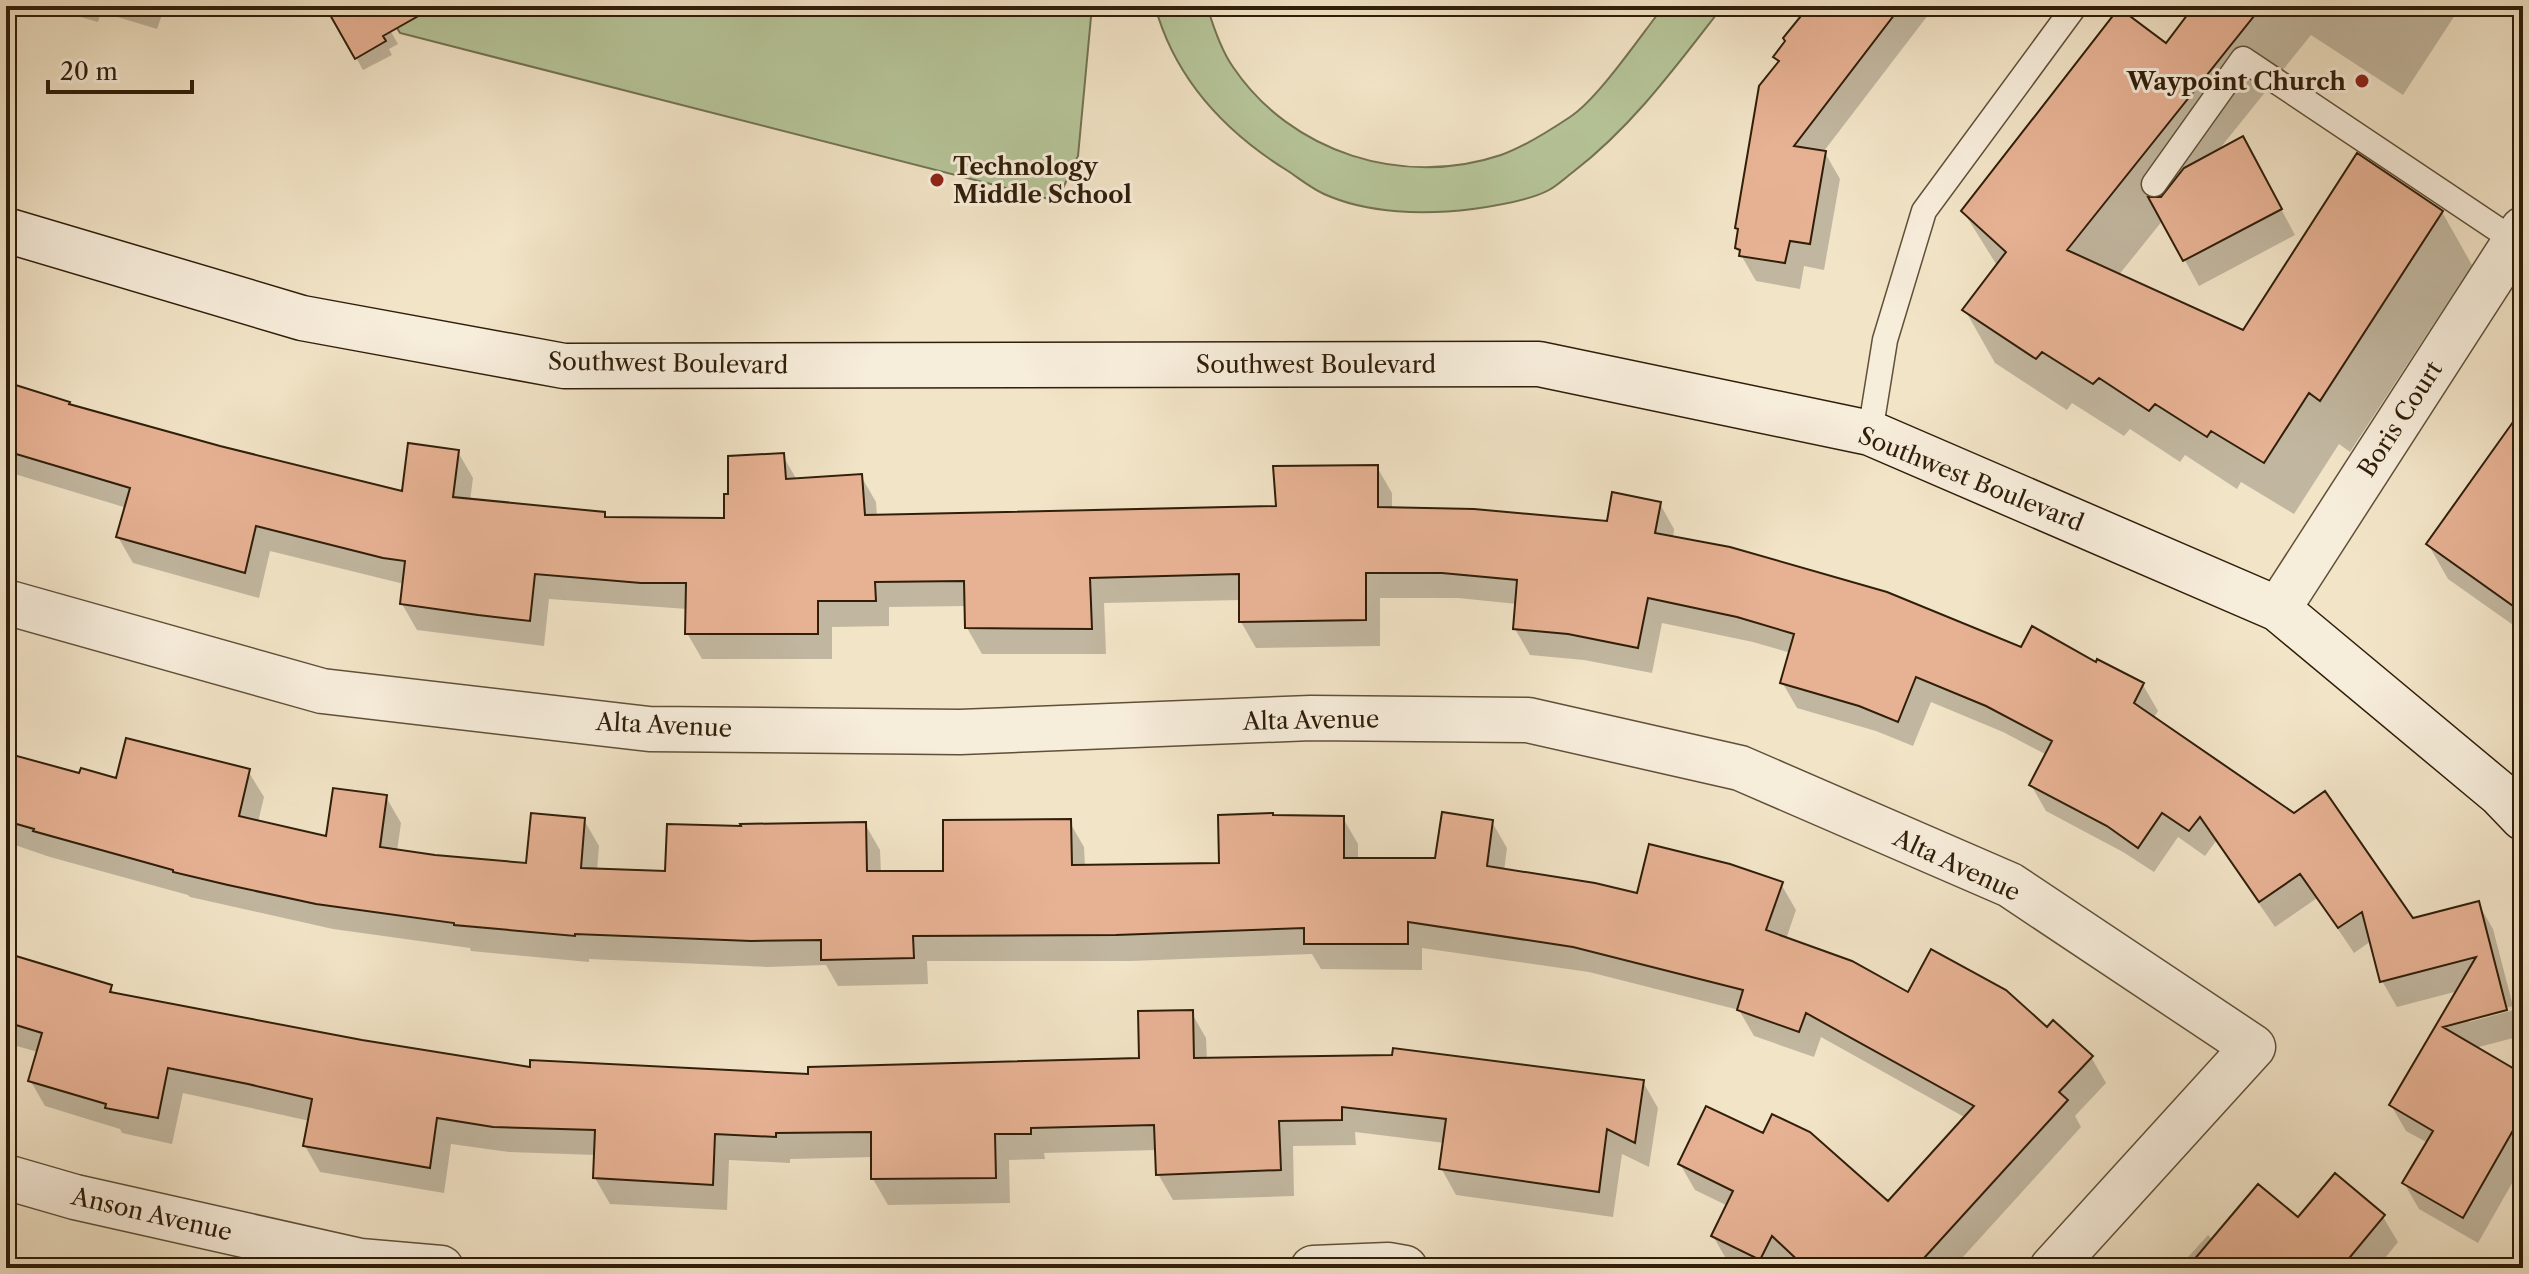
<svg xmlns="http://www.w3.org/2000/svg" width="2529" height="1274" font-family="'Libre Caslon Text',serif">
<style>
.pitch{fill:#b6c599;stroke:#737251;stroke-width:2}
.shadow{fill:#0003}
.building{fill:#e7b294;stroke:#301e09;stroke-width:2}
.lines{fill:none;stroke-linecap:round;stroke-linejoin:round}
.lane-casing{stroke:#605038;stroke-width:27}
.street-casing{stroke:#605038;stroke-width:47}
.secondary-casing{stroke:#301e09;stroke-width:47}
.lane{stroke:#f7eddb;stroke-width:24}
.street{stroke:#f7eddb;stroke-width:44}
.secondary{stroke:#f7eddb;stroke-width:44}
.poi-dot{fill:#8f2418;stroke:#f7eddb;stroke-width:3}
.labels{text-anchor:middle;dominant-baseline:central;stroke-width:6;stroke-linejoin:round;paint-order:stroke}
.poi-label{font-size:24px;font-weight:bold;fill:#301e09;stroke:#f7eddb;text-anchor:end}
.street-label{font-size:24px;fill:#301e09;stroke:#f7eddb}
</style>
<rect width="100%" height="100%" fill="#f2e4c7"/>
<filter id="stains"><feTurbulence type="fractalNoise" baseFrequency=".0025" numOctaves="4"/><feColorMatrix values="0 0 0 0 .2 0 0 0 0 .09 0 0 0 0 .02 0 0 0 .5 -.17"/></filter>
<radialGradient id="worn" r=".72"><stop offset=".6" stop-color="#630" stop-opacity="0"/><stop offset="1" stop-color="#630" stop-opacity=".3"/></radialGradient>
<path class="pitch" d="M384,6h708l-14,150 -21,45 -657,-168z
M1155,6h52c6,20 14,44 26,61 58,86 170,121 268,88 23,-8 48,-24 69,-38 28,-18 71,-82 94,-111h59c-46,59 -90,120 -150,166 -8,6 -15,13 -24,18 -18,10 -55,16 -76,19 -48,6 -105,5 -149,-15 -13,-6 -24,-15 -36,-23 -63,-39 -113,-92 -133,-165z"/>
<path class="shadow" d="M6,6h35l-4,11z
M42,6h123l-8,23 -56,-17 -3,10z
M343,6h33l22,38 -9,5 3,6 -29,15 -32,-57z
M1810,6h125l-111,145 16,28 -16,91 -20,-4 -4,23 -44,-8 -19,-33 2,-16 -2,-4 42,-165 -4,-6z
M2197,6h260l2,3 -56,86 -92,-60 -94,117 40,12 38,71 -96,51 -36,-66 -45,56 126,57 198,-121 30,53 -122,187 -11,-8 -45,70 -53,-32 -4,7 -52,-34 -5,7 -50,-33 -6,7 -52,-33 -5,7 -72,-47 -30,-53 33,-43 -35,-56 203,-165z
M6,384l64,22 149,42 184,45 55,-41 15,26 -3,23 134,13 3,5 119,1 57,-64 14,24 64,-4 15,26 1,15 401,-9 99,-41 15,26v16l216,14 52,-19 14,25 -1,9 349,112 75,14 46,21 15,26 -5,8 259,201 66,-17 15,26 20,77 -44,12v4l45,-12 7,26 -46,12 48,28v88l-45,79 -59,-34 -15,-26 24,-40 -22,-12 -15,-26 67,-114 -61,16 -15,-26 -11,-40 -17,12 -37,-55 -42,29 -59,-86 -11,15 -27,-19 -24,35 -31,-20 -77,-41 -15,-26 16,-30 -44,-23 -72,-30 -18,44 -37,-15 -79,-23 -15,-26 9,-29 -38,-11 -91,-19 -10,50 -68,-13 -54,-5 -15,-26 2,-25 -59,-6h-78v48l-124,2 -15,-26v-22l-137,3 2,51h-124l-15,-26v-22l-78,1v19l-57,1v32h-130l-15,-26v-24l-138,-10 -5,47 -127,-16 -15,-26 2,-20 -134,-33 -11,47 -126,-35 -15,-26 9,-29 -119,-36 -2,6z
M2523,411v221l-75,-53 -20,-35z
M6,755l74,21 37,5 131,-10 16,26 -6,25 70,16 58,-41 15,26 -4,28 131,14 56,-45 15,26 -2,25 70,2 76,-44 122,-5 15,26 1,23h64l124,-52 15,26 1,19 136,-1 122,-47 15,26v16h79l55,-38 15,26 -3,23 134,25 143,-12 15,26 -10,29 123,56 138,35 44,27 15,26 -31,33 6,11 -128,141h-158l-8,-7 -4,7h-43l-12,-6 -15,-26 15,-30 -33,-16 -15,-26 208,40 78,-86 -145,-81 -7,20 -60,-21 -15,-26 -150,-38 -167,-24v22l-101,-1 -9,-15 -181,7h-204l1,23 -90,2 -12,-21 -59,2 -178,-8v3l-118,-11 -1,-3 -137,-19 -143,-32 -2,-2 -138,-38 -44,-15z
M6,956l104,31 5,8 246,47 171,27 278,7 331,-16 50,-48 15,26 1,22 436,22 15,26 -9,59 -27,-13 -9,63 -157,-22 -15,-27 4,-25 -90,-11 1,13 -63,1 1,50 -121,4 -15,-26 -1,-24 -113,3 1,6 -36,1 1,43 -122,2 -15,-26v-22l-83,2v4l-61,-3 -2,50 -117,-6 -15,-26 1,-23 -87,-3 -58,-8 -7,49 -124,-21 -15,-26 5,-25 -127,-28 -11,51 -50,-11 -2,-4 -75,-23 -15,-26 8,-28 -32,-9z
M2383,1217l15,25 -21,26h-199l30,-33 5,5 85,-20z"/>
<path class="building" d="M325,6h111l-53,30 3,5 -31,18z
M1809,6h92l-107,140 32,5 -16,93 -20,-3 -5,22 -46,-7 1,-6 -5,-2 3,-19 -3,-1 24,-142 20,-25 -6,-4 12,-16 -2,-3z
M2194,6h68l-195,244 176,80 114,-177 86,58 -123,190 -11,-8 -45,70 -53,-32 -4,6 -52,-33 -6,7 -50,-33 -6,6 -51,-32 -6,7 -74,-49 44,-58 -45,-41 158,-203 47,35z
M2243,136l39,73 -99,52 -35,-64h13l23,-29z
M6,382l64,20 -1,2 151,42 182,45 6,-48 51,7 -6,47 152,15v5l119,1v-24h4v-38l56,-3 2,26 76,-5 3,41 411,-9 -3,-40 105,-1v42l96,2 133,12 5,-29 49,10 -6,31 75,14 157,45 134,55 11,-21 64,36 1,-3 47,24 -10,20 160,110 31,-22 88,127 66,-17 28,109 -64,17 80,47v39l-60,105 -61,-35 31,-52 -44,-26 87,-148 -96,25 -18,-70 -24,16 -38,-54 -41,28 -59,-85 -11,14 -27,-18 -24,35 -31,-22 -78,-41 23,-44 -66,-35 -70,-29 -18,45 -39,-16 -79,-23 14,-49 -57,-17 -89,-19 -10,50 -70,-14 -55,-5 4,-49 -75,-7h-76v47l-127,2v-48l-149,4 2,51 -127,-1 -1,-47 -89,1 1,19h-58v33h-133l1,-51h-45l-106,-9 -5,47 -52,-6 -78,-11 5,-43 -22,-3 -127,-32 -11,47 -129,-36 14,-49 -124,-37z
M2523,408v205l-97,-69z
M126,738l124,31 -11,47 87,20 7,-48 54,7 -7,52 55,8 91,8 5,-50 54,5 -4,50 84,3 2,-47 74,2 -1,-2 126,-2 1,49h76v-51l128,-1 1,46 147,-2 -1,-48 55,-2v2l71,1v42h91l7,-46 51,8 -6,46 108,17 42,10 12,-49 81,20 53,18 -17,48 86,31 56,31 23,-43 75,41 41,37 6,-7 40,36 -34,36 9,8 -153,168h-109l-34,-32 -12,24 -49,-24 22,-45 -55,-27 28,-58 57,27 9,-19 38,18 78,69 86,-95 -168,-93 -7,19 -62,-22 6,-20 -170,-43 -165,-25v22h-104v-16l-188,7 -203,1 1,22 -93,2v-20l-70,1 -176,-7v2l-121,-11v-2l-138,-19 -88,-19 -55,-13v-2l-140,-39 1,-2 -28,-8v-68l73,20 2,-5 35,10z
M6,953l106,32 -2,7 252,48 168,27v-7l278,14v-7l331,-9 -1,-47 55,-1 1,48 198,-3 1,-7 251,32 -9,63 -28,-14 -8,63 -160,-23 7,-50 -104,-12v13l-63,1 2,49 -125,5 -2,-50 -123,3v6h-36l1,44 -125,1v-47l-95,1v4l-61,-3 -2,51 -120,-7 2,-48 -102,-3 -56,-9 -7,50 -127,-22 9,-47 -64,-15 -80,-16 -10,50 -53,-10 1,-4 -78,-23 14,-48 -36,-11z
M2335,1173l50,42 -44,53h-154l71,-84 40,33z"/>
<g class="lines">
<g class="lane-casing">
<path id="lane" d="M2154,184l89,-125 272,182
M1870,433l15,-93 39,-129 151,-205"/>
</g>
<g class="street-casing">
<path id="street" d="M6,602l316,89 327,38 311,3 351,-14 217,2 212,48 270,117 243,162 -201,221
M2278,609l245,-380
M6,1177l69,20 285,64 81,7
M1313,1268l75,-3 17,3"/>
</g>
<g class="secondary-casing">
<path id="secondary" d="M6,230l296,88 262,48 975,-2 331,69 408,176 222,185 23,24"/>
</g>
<use href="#lane" class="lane"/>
<use href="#street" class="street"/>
<use href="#secondary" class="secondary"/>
</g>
<g class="poi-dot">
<circle cx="2362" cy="81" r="8"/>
<circle cx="937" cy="180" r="8"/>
</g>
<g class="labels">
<g class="poi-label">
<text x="2346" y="81">Waypoint Church</text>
<text x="953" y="166" text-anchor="start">Technology<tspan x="953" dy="28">Middle School</tspan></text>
</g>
<g class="street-label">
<text transform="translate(668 363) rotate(1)">Southwest Boulevard</text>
<text x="1316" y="364">Southwest Boulevard</text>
<text transform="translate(2400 419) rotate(-57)">Boris Court</text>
<text transform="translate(1971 479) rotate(22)">Southwest Boulevard</text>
<text transform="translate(1311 720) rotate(-1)">Alta Avenue</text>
<text transform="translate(664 725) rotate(3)">Alta Avenue</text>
<text transform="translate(1957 865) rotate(25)">Alta Avenue</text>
<text transform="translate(152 1214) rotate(13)">Anson Avenue</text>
</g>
</g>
<rect width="2529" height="1274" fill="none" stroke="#f2e4c7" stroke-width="32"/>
<rect x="8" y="8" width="2513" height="1258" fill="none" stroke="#301e09" stroke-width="4"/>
<rect x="16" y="16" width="2497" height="1242" fill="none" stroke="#301e09" stroke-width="2"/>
<path d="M48 80v12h144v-12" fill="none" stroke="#301e09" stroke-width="4"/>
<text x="60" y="80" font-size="24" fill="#301e09" stroke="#f7eddb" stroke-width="6" paint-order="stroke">20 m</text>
<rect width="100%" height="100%" filter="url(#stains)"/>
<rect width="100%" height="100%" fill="url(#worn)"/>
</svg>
